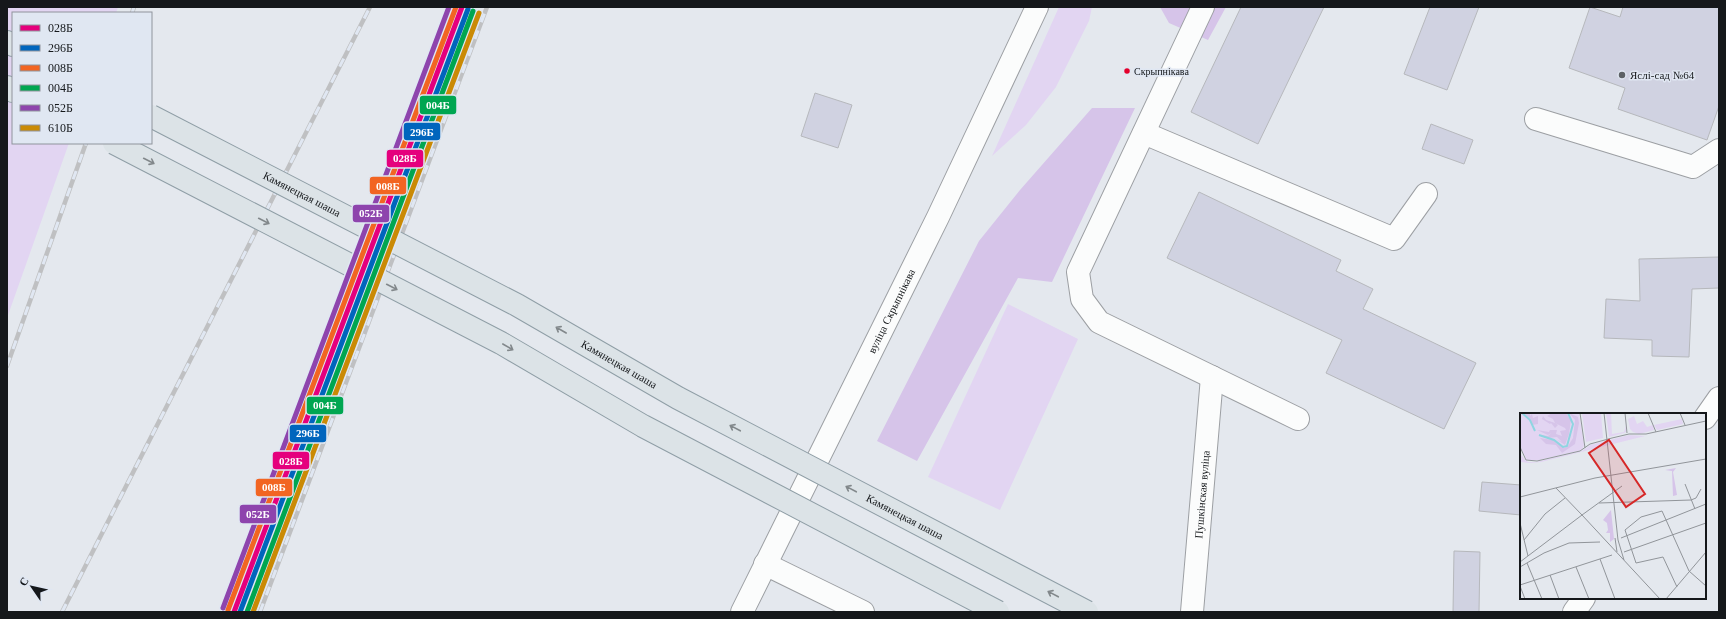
<svg xmlns="http://www.w3.org/2000/svg" width="1726" height="619" font-family="Georgia,serif">
<style>
.green{fill:#e2d5f2}
.forest{fill:#d6c4e9}
.building{fill:#d0d2e1;stroke:#b6b8bc}
.lines{fill:none;stroke-linecap:round;stroke-linejoin:round}
.minor-casing{stroke:#9c9fa3;stroke-width:24}
.major-casing{stroke:#8f9ea6;stroke-width:24}
.minor{stroke:#fbfcfc;stroke-width:22}
.major{stroke:#dce3e7;stroke-width:22}
.rail-casing{stroke:#bfc0c2;stroke-width:4.5}
.rail{stroke:#e0e7f2;stroke-width:3;stroke-dasharray:9;stroke-linecap:butt}
.major-bridge-casing{stroke:#8f9ea6;stroke-width:24;stroke-linecap:butt}
.major-bridge{stroke:#dce3e7;stroke-width:22}
.rail-1-casing{stroke:#e0e7f2;stroke-width:8}
.rail-2-casing{stroke:#e0e7f2;stroke-width:8}
.rail-3-casing{stroke:#e0e7f2;stroke-width:8}
.rail-4-casing{stroke:#e0e7f2;stroke-width:8}
.rail-5-casing{stroke:#e0e7f2;stroke-width:8}
.rail-6-casing{stroke:#e0e7f2;stroke-width:8}
.rail-1{stroke:#e5007d;stroke-width:5}
.rail-2{stroke:#0065bd;stroke-width:5}
.rail-3{stroke:#f26522;stroke-width:5}
.rail-4{stroke:#00a651;stroke-width:5}
.rail-5{stroke:#8e44ad;stroke-width:5}
.rail-6{stroke:#ca8a05;stroke-width:5}
.oneway{stroke:#82888b}
.bus-dot{fill:#e4002b;stroke:#e0e7f2;stroke-width:1.5}
.poi-dot{fill:#5d6165;stroke:#e0e7f2;stroke-width:1.5}
.labels{text-anchor:middle;dominant-baseline:central;stroke-width:3;stroke-linejoin:round;paint-order:stroke}
.bus-label{font-size:10px;fill:#15181b;stroke:#e0e7f2;text-anchor:start}
.poi-label{font-size:11px;fill:#15181b;stroke:#e0e7f2;text-anchor:start}
.street-label{font-size:11px;fill:#15181b;stroke:#e0e7f2}
.inset-river{fill:none;stroke:#8fd5e1;stroke-width:2}
.inset-road{fill:none;stroke:#91959a;stroke-width:1}
.view{fill:#d62828;fill-opacity:0.15;stroke:#d62828;stroke-width:2}
.inset-edge{fill:none;stroke:#15181b;stroke-width:2}
.line-badge{stroke:#e0e7f2;stroke-width:1.5}
.badge-label{font-size:11px;text-anchor:middle;font-weight:bold;fill:#fff}
</style>
<rect width="100%" height="100%" fill="#e4e8ee"/>
<path class="green" d="M7,7h111l-2,6h-103v130h56l-62,175z
M1059,7h33l-3,14 -33,66 -30,38 -34,31z
M1008,304l70,35 -78,171 -72,-33z"/>
<path class="forest" d="M1160,7h66l-18,33 -39,-17z
M1092,108h43l-83,174 -34,-4 -101,183 -40,-20 102,-200 41,-51z"/>
<path class="building" d="M1241,7h83l-66,137 -67,-32z
M1430,7h49l-32,83 -43,-16z
M1590,7l30,10 3,-10h96v99l-12,34 -89,-31 7,-21 -56,-20z
M815,93l37,12 -14,43 -37,-12z
M1431,124l42,16 -9,24 -42,-15z
M1199,192l142,68 -5,11 37,18 -10,20 113,54 -32,66 -118,-56 16,-33 -175,-82z
M1719,257v31l-27,1 -3,68 -37,-1v-16l-48,-2 2,-39 34,2 -1,-42z
M1482,482l39,3v30l-42,-4z
M1454,551l26,1 -1,60h-26z"/>
<g class="lines">
<g class="minor-casing">
<g id="minor">
<path d="M1203,7l-125,265 4,27 17,23 199,97"/>
<path d="M1536,119l157,48 26,-17"/>
<path d="M1144,133l250,106 32,-45"/>
<path d="M1705,418l14,-20"/>
<path d="M765,564l98,48"/>
<path id="s1" d="M742,612l196,-395 99,-210"/>
<path id="s2" d="M1192,612l20,-235"/>
<path d="M1574,612l10,-14"/>
</g>
</g>
<g class="major-casing">
<path id="major" d="M7,42l6,3
M7,87l6,4"/>
</g>
<use href="#minor" class="minor"/>
<use href="#major" class="major"/>
<g class="rail-casing">
<path id="rail" d="M132,13l2,-6
M7,366l79,-223
M62,612l308,-605
M260,612l227,-605"/>
</g>
<use href="#rail" class="rail"/>
<g class="major-bridge-casing">
<g id="major-bridge">
<path id="s3" d="M151,116l366,189 161,93 409,214"/>
<path d="M114,143l387,200 142,83 355,186"/>
</g>
</g>
<use href="#major-bridge" class="major-bridge"/>
<g class="rail-1-casing">
<path id="rail-1" d="M234,612l228,-605"/>
</g>
<g class="rail-2-casing">
<path id="rail-2" d="M240,612l228,-603"/>
</g>
<g class="rail-3-casing">
<path id="rail-3" d="M228,610l228,-603"/>
</g>
<g class="rail-4-casing">
<path id="rail-4" d="M247,612l226,-601"/>
</g>
<g class="rail-5-casing">
<path id="rail-5" d="M223,608l226,-601"/>
</g>
<g class="rail-6-casing">
<path id="rail-6" d="M253,612l226,-599"/>
</g>
<use href="#rail-1" class="rail-1"/>
<use href="#rail-2" class="rail-2"/>
<use href="#rail-3" class="rail-3"/>
<use href="#rail-4" class="rail-4"/>
<use href="#rail-5" class="rail-5"/>
<use href="#rail-6" class="rail-6"/>
</g>
<defs><path id="oneway-shaft" d="M-6 0H5M1.5-3L5.5 0L1.5 3" fill="none" stroke-width="1.6" stroke-linecap="round" stroke-linejoin="round"/></defs>
<g class="oneway">
<use href="#oneway-shaft" transform="translate(149 161) rotate(27)"/>
<use href="#oneway-shaft" transform="translate(264 221) rotate(27)"/>
<use href="#oneway-shaft" transform="translate(392 287) rotate(27)"/>
<use href="#oneway-shaft" transform="translate(561 330) rotate(-150)"/>
<use href="#oneway-shaft" transform="translate(508 347) rotate(30)"/>
<use href="#oneway-shaft" transform="translate(735 428) rotate(-152)"/>
<use href="#oneway-shaft" transform="translate(851 489) rotate(-152)"/>
<use href="#oneway-shaft" transform="translate(1053 594) rotate(-152)"/>
</g>
<circle class="bus-dot" cx="1127" cy="71" r="3.5"/>
<circle class="poi-dot" cx="1622" cy="75" r="4"/>
<g class="labels">
<g class="bus-label">
<text x="1134" y="71">Скрыпнікава</text>
</g>
<g class="poi-label">
<text x="1630" y="75">Яслі-сад №64</text>
</g>
<g class="street-label">
<text stroke="none"><textPath href="#s3" startOffset="170">Камянецкая шаша</textPath></text>
<text stroke="none"><textPath href="#s1" startOffset="336">вуліца Скрыпнікава</textPath></text>
<text stroke="none"><textPath href="#s3" startOffset="530">Камянецкая шаша</textPath></text>
<text stroke="none"><textPath href="#s2" startOffset="118">Пушкінская вуліца</textPath></text>
<text stroke="none"><textPath href="#s3" startOffset="854">Камянецкая шаша</textPath></text>
</g>
</g>
<g transform="translate(1520 413)">
<rect width="186" height="186" fill="#e4e8ee"/>
<path d="M0,0h59l5,32 -2,5 -43,10h-12l-7,-14zM62,0h19l2,25 -17,4zM86,0h9h-4l1,21 12,-2 2,-6v6l-2,1 -15,4zM114,3l3,8 6,-3 4,6 6,-2 1,5 -15,4 -6,-2 -3,-3 -2,-10zM162,6l1,5 -26,6 -3,-5zM109,22l16,1 -104,26 -11,1 -10,-1v-8l8,8h8l46,-11 8,-6z" fill="#e2d5f2"/>
<path d="M3,0h7v3l2,-2 1,4 5,-2v8l-6,1 -1,-5zM32,0h14l5,7 -2,14 -4,11 -9,-6 6,3 -5,-5 -10,1 -5,-3 6,1 3,-3 -3,2 -11,-5 12,2 1,-2h7l-1,4 6,2 -2,-5 6,-1 -1,-2 -10,-5 3,2 -3,3 -4,-5 -1,1 -8,-5 1,-3 3,4 9,3 -2,-4 -6,-3zM49,0l9,4 1,6 -4,21 -13,9 -6,-8 -10,-1 -6,-6 13,2 11,8 4,-2 5,-8 2,-18zM156,55l-3,4 4,23 -4,1 -1,-25 -7,-1zM91,97l3,29 -4,3v-9h-4l2,-3 -1,-7 -4,-3z" fill="#d6c4e9"/>
<path class="inset-river" d="M2,0l8,7 5,11M19,22l15,5 9,7 4,-1 6,-22 -5,-11"/>
<path class="inset-road" d="M60,0l5,35M84,0l14,127 6,20M105,0l2,20M128,0l8,19M160,0l5,12M0,34l6,13 11,1 43,-10 10,-7 22,-6 17,-4h17l60,-13M165,71l10,25M36,75l26,27 40,-29M0,84l75,-19 111,-19M79,90l92,-3 5,-2 5,-9M0,110l8,33M95,125l2,14M101,125l85,-34M4,127l21,-26 20,-16M104,139l82,-29M80,146l15,40M0,149l62,-47 78,84M7,150l15,36M0,154l24,-14 25,-10 31,-1M56,154l13,32M30,162l9,24M0,172l92,-30M0,173l5,13M157,174l-14,-30 -27,6 -11,-33 16,-13 21,-6 27,60 17,15M146,186l40,-47"/>
<path class="view" d="M89,27l36,54 -19,13 -37,-54z"/>
<rect width="186" height="186" class="inset-edge"/>
</g>
<g class="line-badge">
<rect x="419" y="95" width="38" height="20" rx="4" fill="#00a651"/>
<rect x="403" y="122" width="38" height="19" rx="4" fill="#0065bd"/>
<rect x="386" y="149" width="38" height="19" rx="4" fill="#e5007d"/>
<rect x="369" y="176" width="38" height="19" rx="4" fill="#f26522"/>
<rect x="352" y="204" width="38" height="19" rx="4" fill="#8e44ad"/>
<rect x="306" y="396" width="38" height="19" rx="4" fill="#00a651"/>
<rect x="289" y="424" width="38" height="19" rx="4" fill="#0065bd"/>
<rect x="272" y="451" width="38" height="19" rx="4" fill="#e5007d"/>
<rect x="255" y="478" width="38" height="19" rx="4" fill="#f26522"/>
<rect x="239" y="504" width="38" height="20" rx="4" fill="#8e44ad"/>
</g>
<g class="badge-label">
<text x="438" y="109">004Б</text>
<text x="422" y="136">296Б</text>
<text x="405" y="162">028Б</text>
<text x="388" y="190">008Б</text>
<text x="371" y="217">052Б</text>
<text x="325" y="409">004Б</text>
<text x="308" y="437">296Б</text>
<text x="291" y="465">028Б</text>
<text x="274" y="491">008Б</text>
<text x="258" y="518">052Б</text>
</g>
<rect width="1726" height="619" fill="none" stroke="#15181b" stroke-width="16"/>
<rect x="12" y="12" width="140" height="132" fill="#e0e7f2" stroke="#8f949c"/>
<rect x="20" y="25" width="20" height="6" fill="#e5007d" stroke="#8f949c"/>
<text x="48" y="32" font-size="12" fill="#15181b">028Б</text>
<rect x="20" y="45" width="20" height="6" fill="#0065bd" stroke="#8f949c"/>
<text x="48" y="52" font-size="12" fill="#15181b">296Б</text>
<rect x="20" y="65" width="20" height="6" fill="#f26522" stroke="#8f949c"/>
<text x="48" y="72" font-size="12" fill="#15181b">008Б</text>
<rect x="20" y="85" width="20" height="6" fill="#00a651" stroke="#8f949c"/>
<text x="48" y="92" font-size="12" fill="#15181b">004Б</text>
<rect x="20" y="105" width="20" height="6" fill="#8e44ad" stroke="#8f949c"/>
<text x="48" y="112" font-size="12" fill="#15181b">052Б</text>
<rect x="20" y="125" width="20" height="6" fill="#ca8a05" stroke="#8f949c"/>
<text x="48" y="132" font-size="12" fill="#15181b">610Б</text>
<g transform="translate(32 587) rotate(304)" stroke="#e0e7f2" stroke-width="3" paint-order="stroke">
<path d="M0-3L7 15L0 10L-7 15Z" fill="#15181b"/>
<text y="-6" font-size="11" font-weight="bold" text-anchor="middle" fill="#15181b">С</text>
</g>
</svg>
